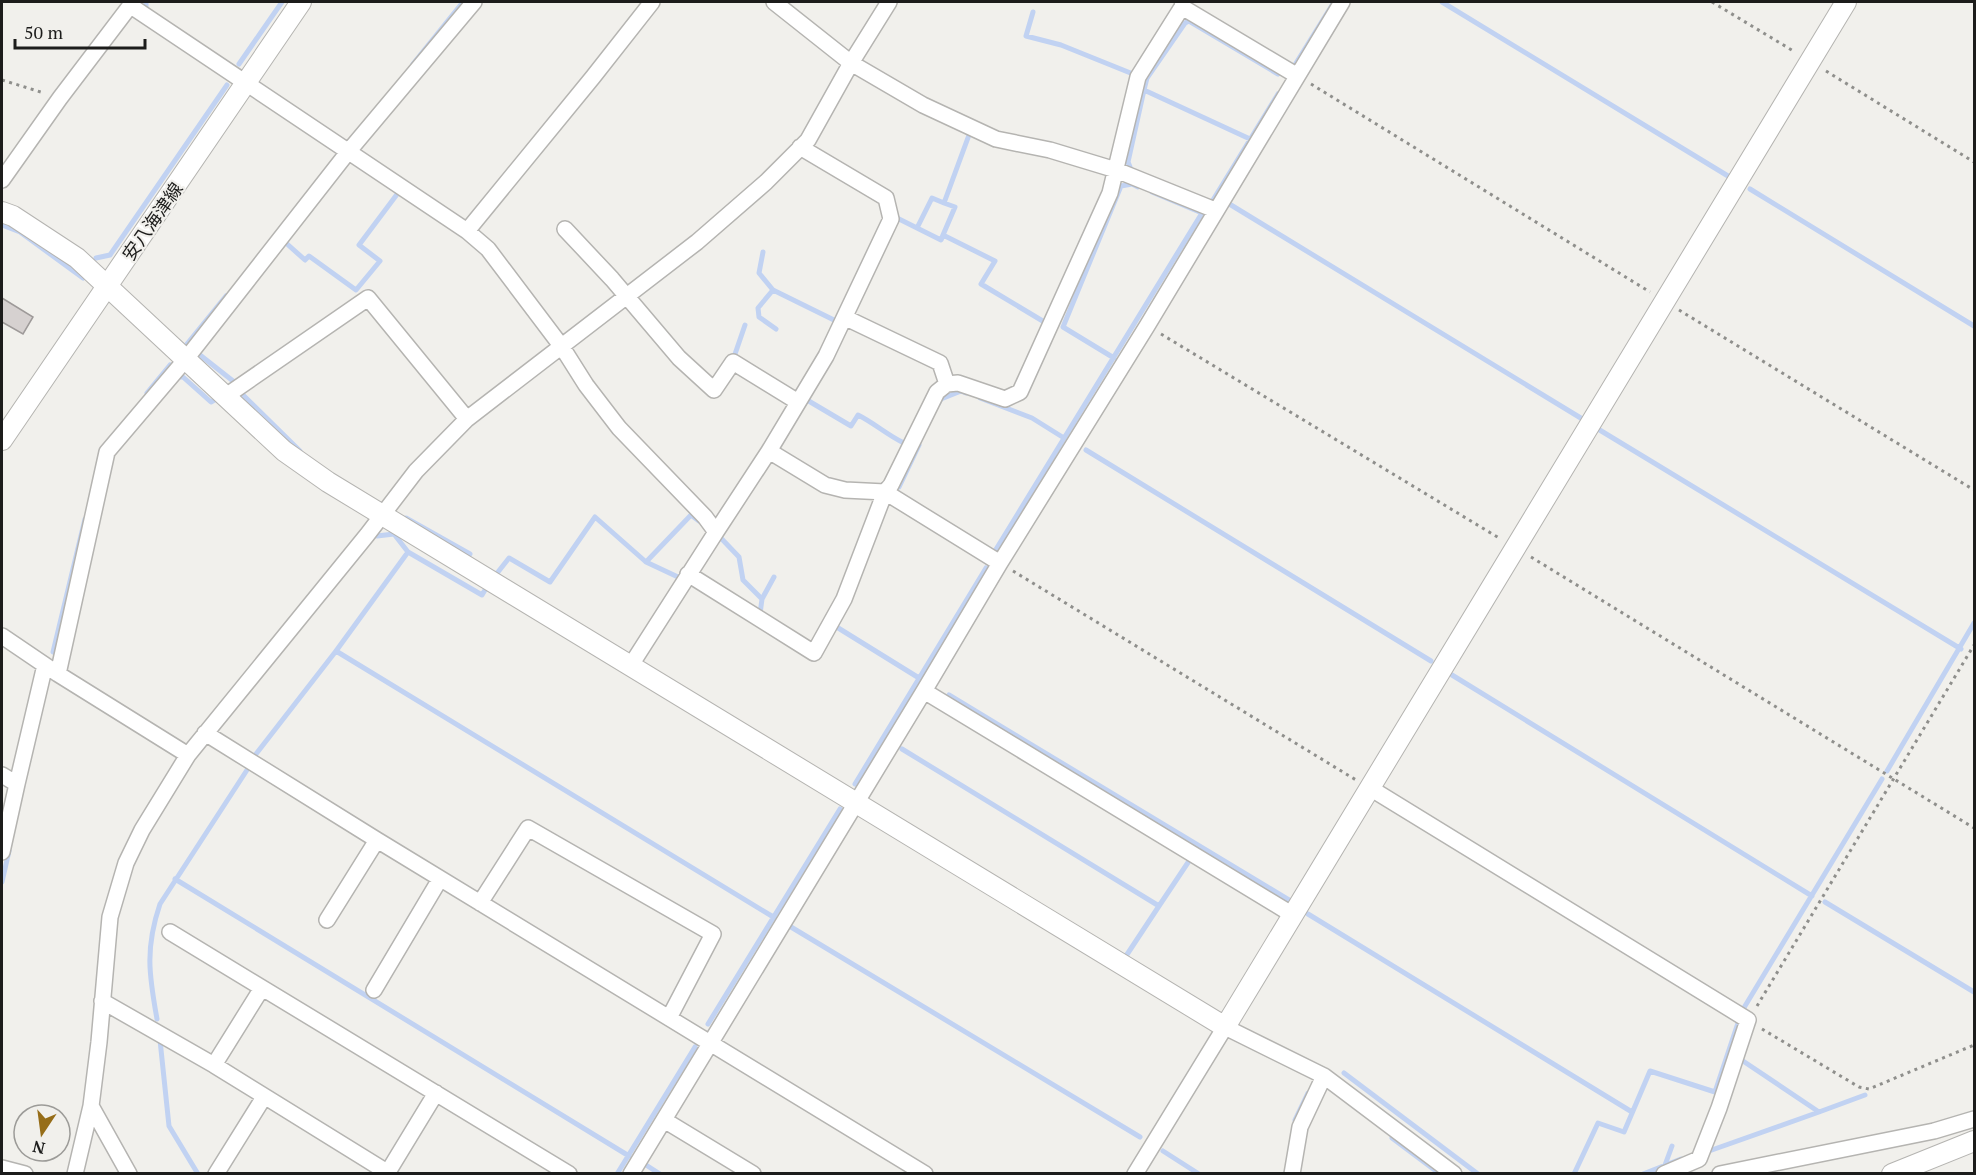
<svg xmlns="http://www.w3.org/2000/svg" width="1976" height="1175" font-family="'PT Serif','Noto Sans JP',serif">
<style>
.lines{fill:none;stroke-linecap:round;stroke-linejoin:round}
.stream{stroke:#c1d2f2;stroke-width:5}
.building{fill:#d6d1d0;stroke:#9e9a99;stroke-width:1.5}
.street-casing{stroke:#b5b4b1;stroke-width:18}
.secondary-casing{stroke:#b5b4b1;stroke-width:22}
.path{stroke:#8f8f8c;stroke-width:3;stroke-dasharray:3 4.5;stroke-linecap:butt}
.street{stroke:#fff;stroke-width:15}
.secondary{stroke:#fff;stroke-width:20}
.labels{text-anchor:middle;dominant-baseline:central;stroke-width:4.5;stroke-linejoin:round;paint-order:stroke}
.street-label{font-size:18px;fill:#1c1c1b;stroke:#f1f0ec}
</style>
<rect width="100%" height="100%" fill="#f1f0ec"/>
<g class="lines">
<path class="stream" d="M146,2v8
M1442,2l286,174
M1033,12l-7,24 35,9 72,29
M239,64l43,-62
M413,64l50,-62
M1293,68l41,-66
M1144,90l3,-12 38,-55 4,-2 89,53
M1130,167l-2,-5 16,-72 106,49
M1121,186l11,-2 6,3
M1750,189l224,137
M1213,200l65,-106
M1231,205l353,215
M895,217l46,23 2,-5 52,26 -14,23 65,39
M2,225l18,7 63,46
M917,228l15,-30 12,5
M943,235l12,-28 -11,-4 25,-68
M286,243l19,17 4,-4 47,34 24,-29 -21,-16 39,-52
M763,252l-4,21 14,17 65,32
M96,258l14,-3 117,-170
M773,290l-15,18 1,9 17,12
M187,344l39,-48
M200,355l33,26
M734,357l11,-32
M1114,358l-51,-31 58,-141
M177,377h6l28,25 5,-3 3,2
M147,393l23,-28
M242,394l58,57
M980,398l52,20 32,20
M807,400l44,26 7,-11c16,8 28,19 44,27
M938,404l3,-5 20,-8 5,2
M1598,429l363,220
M1086,450l345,211
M899,487l20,-42
M406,518l64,36
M718,535l21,22 4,23 19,19
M377,536l17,-2 14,18 74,43 3,-5
M995,551l207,-338 -50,-21
M408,552l-72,99 439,267
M646,562l32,15
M498,572l11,-14 41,24 45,-65 51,45 45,-47 8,6
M760,614l2,-15 12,-22
M835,626l84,52
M53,652l32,-133
M1452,675l360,221
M949,695l340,205
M902,749l257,157 30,-45
M256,754l80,-103
M1887,771l87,-148
M855,784l131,-216
M175,879l454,277
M2,882l7,-31
M1825,902l149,90
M1308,914l324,198
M791,927l349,210
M1126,956l33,-50
M1742,1011l140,-232
M157,1019c-8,-44 -12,-71 3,-115l87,-134
M708,1024l132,-215
M160,1040l9,86 29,48
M1344,1073l134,101
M1819,1112l46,-17
M1295,1120l13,-27
M1392,1138l48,36
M1163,1151l36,23
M1709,1151l110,-39 -76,-51
M646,1165l14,9
M1665,1165l7,-19
M617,1174l78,-127
M1574,1174l24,-51 26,9 26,-61 65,21 24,-72
M1643,1174l38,-15"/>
</g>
<path class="building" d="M2,298l31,19 -10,17 -21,-12z"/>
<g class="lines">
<g class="street-casing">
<path id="street" d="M774,2l77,61 72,42 73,34 54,11 66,20 99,40
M1183,2l-1,5 114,68
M131,6l336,225 21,18 74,98 24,38 33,43 86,89 11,15 -85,133
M2,180l58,-82 73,-96
M565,229l47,50 67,79 35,32 19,-28 65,40
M467,231l126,-154 59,-75
M846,318l94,45 7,21
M226,396l142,-98 99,121
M769,451l57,-95 65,-137 -5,-21 -86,-51
M1000,563l-115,-71 6,-7 46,-93 10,-8 11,-1 47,16 15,-7 90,-199 28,-116 44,-70
M688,574l126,79 30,-54 41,-107 -40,-2 -20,-5 -56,-34 -53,81
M2,636l56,38 130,81
M58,674l49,-222 79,-93 162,-207 126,-150
M924,691l369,224
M205,733l172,107 548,334
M2,775l15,9 28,-119
M1370,788l378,232 -29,88 -20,51 -35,15
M2,852l15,-68
M480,903l48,-75 185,106 -44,84
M327,920l50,-80
M170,932l399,242
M374,990l66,-111
M102,1001l112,64 176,109
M214,1065l48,-77
M91,1106l38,68
M664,1120l89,54
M2,1168l23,6
M388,1172l48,-79
M75,1174l16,-68 8,-64 11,-125 16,-54 16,-33 46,-75 179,-220 49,-64 51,-52 230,-177 69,-60 42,-42 43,-77 38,-61
M216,1174l48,-77
M631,1174l293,-483 76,-128 147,-237 195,-324
M1135,1174l90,-147 99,49 130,98
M1292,1174l8,-47 24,-51
M1720,1174l214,-43 40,-12"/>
</g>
<g class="secondary-casing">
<path id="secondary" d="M2,212l11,4 64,42 207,193 44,31 897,545 621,-1025
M2,440l299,-438
M1892,1174l82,-33"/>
</g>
<path class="path" d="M1712,2l83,50
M1826,71l148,91
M2,80l42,13
M1311,84l339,208
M1679,310l295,180
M1161,334l338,204
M1531,557l443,271
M1013,571l343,209
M1757,1006l217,-361
M1762,1029l97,58 10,2 105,-44"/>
<use href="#street" class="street"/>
<use href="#secondary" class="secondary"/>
</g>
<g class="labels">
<g class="street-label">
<text transform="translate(152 221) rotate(-55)">安八海津線</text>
</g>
</g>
<rect width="1976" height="1175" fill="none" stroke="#1c1c1b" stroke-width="6"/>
<g transform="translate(42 1133) rotate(193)"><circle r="28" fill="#f1f0ec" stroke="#9c9b98" stroke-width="1.5"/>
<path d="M0-4.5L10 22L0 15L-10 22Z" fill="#966d18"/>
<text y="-9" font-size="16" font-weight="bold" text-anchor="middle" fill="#1c1c1b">N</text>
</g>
<path d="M15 39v9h130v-9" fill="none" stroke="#1c1c1b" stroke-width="3"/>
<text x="24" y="39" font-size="18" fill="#1c1c1b" stroke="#f1f0ec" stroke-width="4.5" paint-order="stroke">50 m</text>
</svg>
